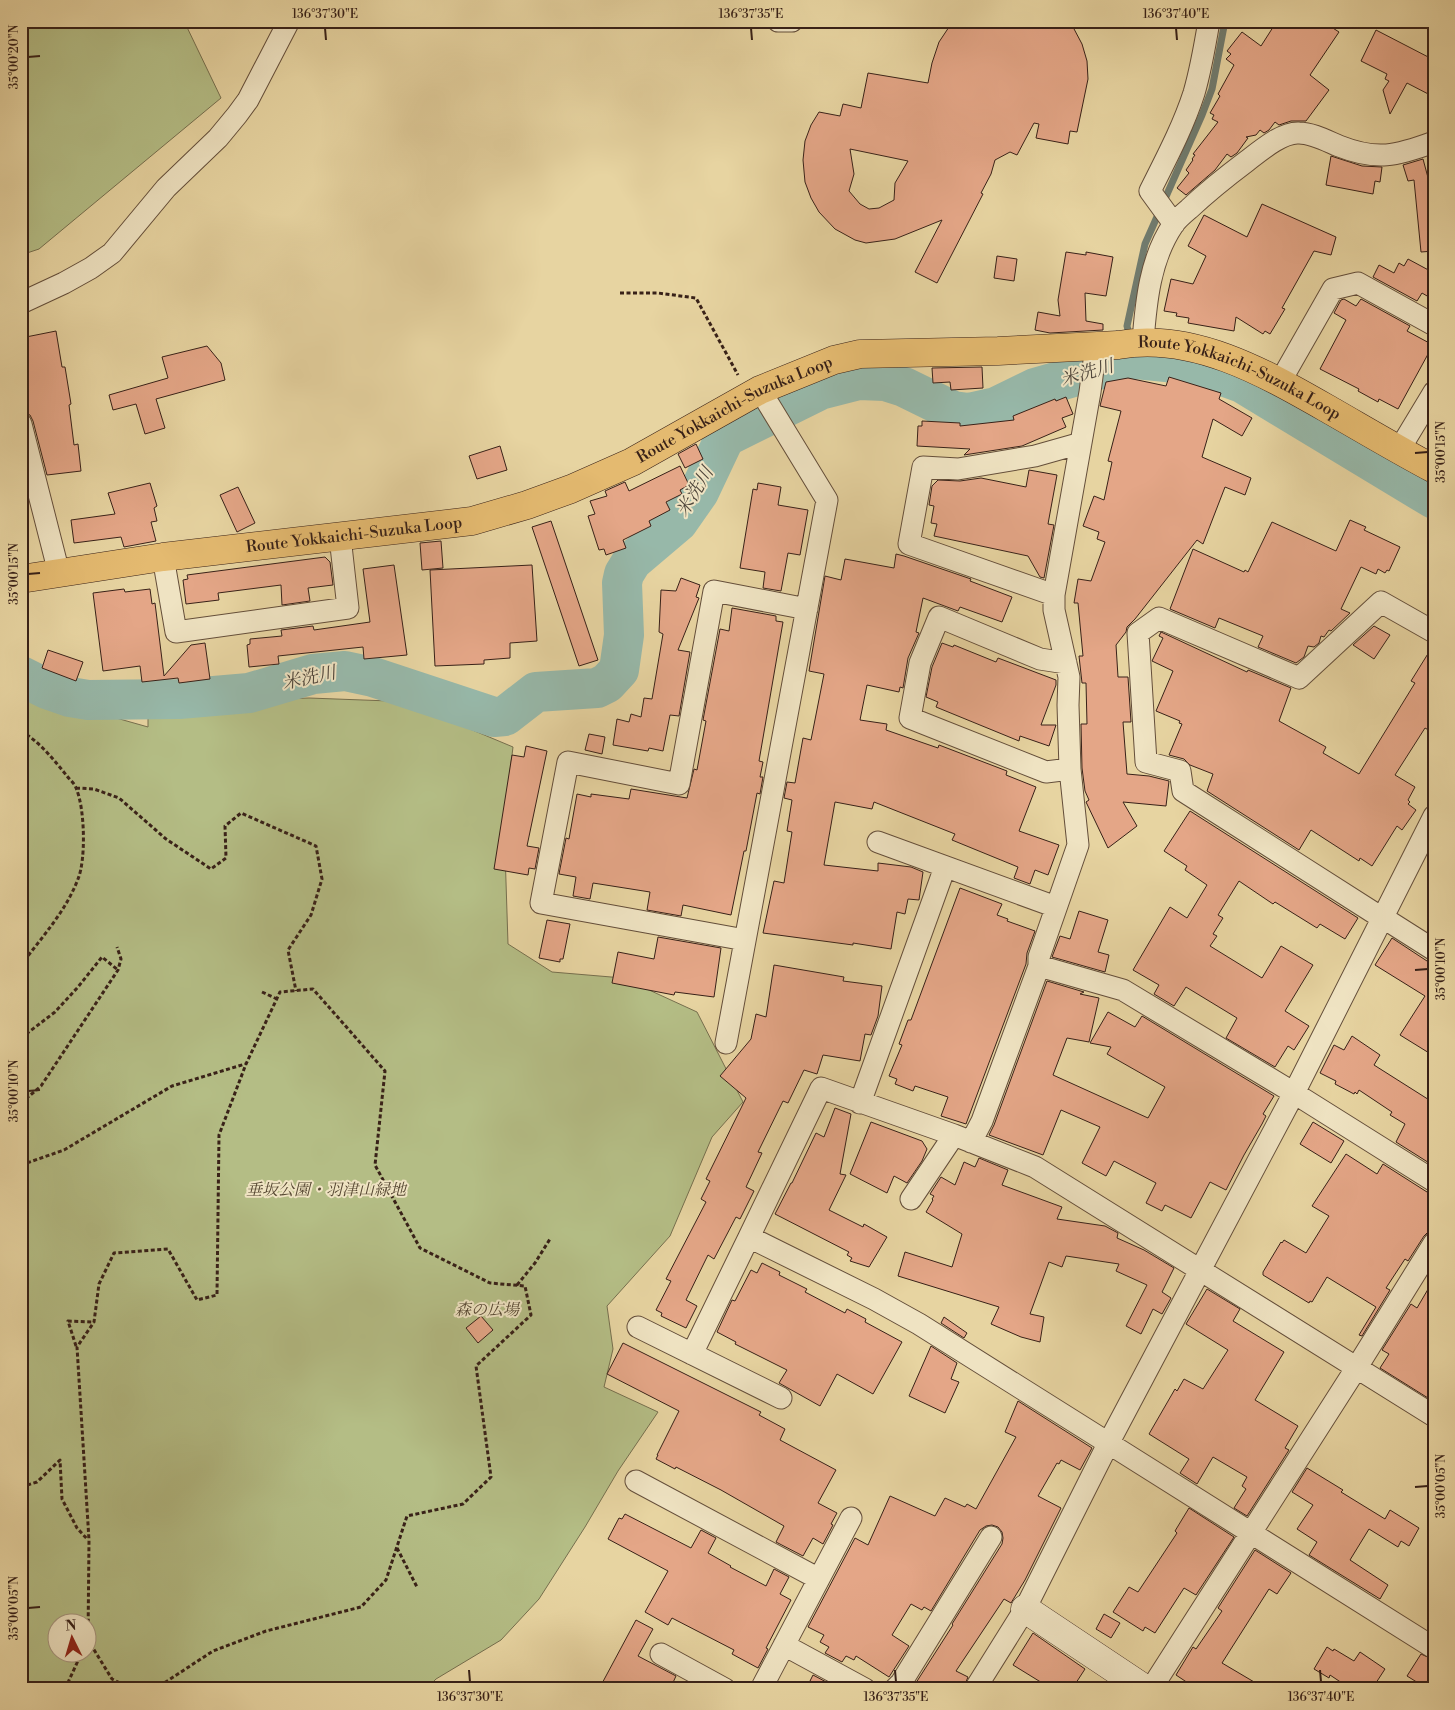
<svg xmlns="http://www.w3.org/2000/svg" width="1455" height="1710" font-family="'Libre Bodoni','Noto Serif JP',serif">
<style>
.green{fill:#b4bd85;stroke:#766f4e;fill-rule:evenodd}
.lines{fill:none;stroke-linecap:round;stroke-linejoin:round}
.stream{stroke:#717c6f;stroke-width:7}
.river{stroke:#97b8a9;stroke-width:40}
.building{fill:#e4a687;stroke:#382118;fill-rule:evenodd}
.street-casing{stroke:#644e3a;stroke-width:23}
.secondary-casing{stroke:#382118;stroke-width:29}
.primary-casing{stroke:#382118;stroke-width:29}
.path{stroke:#382118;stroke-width:3;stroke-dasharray:4 2.5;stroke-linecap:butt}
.street{stroke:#efe3c2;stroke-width:21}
.secondary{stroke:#efe3c2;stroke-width:28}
.primary{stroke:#e4ba70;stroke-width:28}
.ticks{fill:none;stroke:#382118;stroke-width:2}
.labels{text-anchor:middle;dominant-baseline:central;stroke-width:4;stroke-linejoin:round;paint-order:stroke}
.street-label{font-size:16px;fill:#382118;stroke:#efe3c2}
.park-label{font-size:16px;font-style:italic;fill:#574833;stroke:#efe3c2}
.water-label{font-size:18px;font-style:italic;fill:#50473c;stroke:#efe3c2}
.neatline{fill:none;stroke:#382118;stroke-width:2}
.ticks-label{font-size:12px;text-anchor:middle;fill:#382118}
</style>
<rect width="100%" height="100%" fill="#e7d4a1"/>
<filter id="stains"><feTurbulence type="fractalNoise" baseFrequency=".004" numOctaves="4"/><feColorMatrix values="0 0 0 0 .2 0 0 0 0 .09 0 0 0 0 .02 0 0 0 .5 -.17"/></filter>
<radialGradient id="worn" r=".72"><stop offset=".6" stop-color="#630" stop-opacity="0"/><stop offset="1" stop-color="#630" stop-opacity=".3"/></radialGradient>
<path class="green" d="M21,21h163l37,77 -182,151 -18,6z
M21,681l49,24 78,22v-23l161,-6 161,6v25l43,18 -9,73 4,124 44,28 71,6 74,34 46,90 -31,35 -42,99 -63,70 6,43 -9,38 54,25 -40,59 -33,56 -46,72 -38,41 -65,39 -10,10h-405zM58,1622h30v30h-30z"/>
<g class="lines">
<path class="stream" d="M1130,338l-3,-12 18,-82 57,-129 10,-26 13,-68"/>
<path class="river" d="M21,676l26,13 23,8 18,3 91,-1 70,-6 64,-19 32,-3 28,6 121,40 11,-1 31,-24 61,-4 10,-5 12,-13 5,-35 -2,-52 2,-9 8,-13 46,-39 21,-30 26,-55 95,-47 39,-10 26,1 19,6 49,24 16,2 27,-6 39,-19 101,-29 30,3 40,8 36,13 192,116"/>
</g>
<path class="building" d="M953,21h115l5,6 9,17 5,17 1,18 -11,53 -7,-1 -2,13 -32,-6 3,-14 -5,-1 -17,32 -7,-3 -15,8 -4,14 -10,19 2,1 -46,89 -22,-11 27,-52 -47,19 -29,4 -11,-3 -20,-11 -16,-17 -8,-14 -6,-16 -2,-22 2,-19 6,-16 8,-13 21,4 3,-12 18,4 7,-35 60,10 4,-20 7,-21zM850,149l58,12 -13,22 -1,17 -15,8 -10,1 -9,-5 -11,-13 5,-17z
M1277,21h45l17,11 -29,43 19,15 -23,31h-15l-12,4 -4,-3 -6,8 -5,3 -4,-3 -4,5 -10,2 2,1 -11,15 -6,4 -4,-3 -12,16 -29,25 -9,-7 12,-15 -3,-3 7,-10 -1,-1 3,-4 -2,-1 25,-32 -6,-3 2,-4 -4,-2 10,-17 -2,-2 16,-29 -8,-6 5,-5 -4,-3 15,-19 19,14z
M1376,30l58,30v37l-27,-14 -17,31 -7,-24 6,-9 -4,-2 2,-5 -26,-13z
M1331,156l31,10 20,1 -2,15 -5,-1 -2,13 -47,-9z
M1423,159l11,41v51l-13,1 -7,-72 -6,1 -5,-16z
M1262,204l74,33 -5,18 -17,-4 -32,57 3,1 -15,25 -5,-3 -2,3 -27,-17 -2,14 -46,-8 1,-5 -13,-2 1,-3 -13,-2 7,-32 22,5 13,-28 -18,-10 16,-31 43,22z
M1066,252l20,3v-3l27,5 -7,39 -21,-3 1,28 17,3v6l-53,3 -15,-3 3,-18 22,4 -2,-16z
M997,256l20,3 -3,22 -20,-3z
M1408,259l26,14v27l-12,-7 -5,8 -44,-24 6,-12 15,8 5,-10 5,3z
M1344,299l12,7 5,-7 49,27 -3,5 26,14 -35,64 -19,-10 -1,3 -20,-11 1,-2 -39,-20 26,-49 -12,-7 7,-13z
M56,331l6,36h3l6,37 -2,1 5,40 4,-1 3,27 -34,4 -14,-54 -3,-6 -9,-3v-74z
M207,346l14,17 4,17 -69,19 9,29 -20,6 -9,-30 -23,6 -4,-15 59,-17 -6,-21z
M982,367l1,21 -32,2 -1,-8 -17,1 -1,-15z
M1169,377l52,16 -2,6 33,19 -10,18 -29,-17 -11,38 49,21 -6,17 -20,-8 -22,57 -6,-4 -62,79 -8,8 -1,5 -10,13 2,32h10l3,45h-8l4,52 22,2 20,5 -3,25 -43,-4 14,24 -29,22 -22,-46 3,-2 -4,-9 -3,-23 -1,-44h6l-1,-41h-4l-3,-27h4l-5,-53h-4l4,-24 13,2 14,-39 -8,-3 2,-7 -16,-6 11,-30 10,4 8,-38 -4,-1 13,-50 -21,-5 6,-24 22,-4 38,8z
M1066,397l7,17 -11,4 4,9 -44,19 -58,9 6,-6 -53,-3 1,-20h4v-5l38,2v3l54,-6 -1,-4 42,-17 1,2z
M696,444l7,15 -18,9 -7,-14z
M500,446l7,24 -30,9 -8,-23z
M680,466l9,19 -9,5 2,4 -16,8 4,8 -21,11 2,5 -28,14 3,8 -20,7 -2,-6 -5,1 -11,-34 7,-2 -5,-13 17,-5 -2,-5 20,-9 4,9z
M1029,470l28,5 -9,49 6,1 -10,53 -4,-1 -12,-21 -94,-20 3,-12 -6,-1 3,-17 -5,-1 3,-19 6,-6 22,1 21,-3 45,9z
M150,483l7,23 -3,2 3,13 -6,1 5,19 -32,6 -3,-10 -47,6 -3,-23 44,-6 -7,-21z
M758,483l23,4 -3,18 30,5 -8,45 -12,-2 -7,38 -18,-3 2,-16 -25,-4 13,-79 4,1z
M238,487l17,36 -18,9 -17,-37z
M1350,520l16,7 -2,3 36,17 -11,24 -2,-1 -2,3 -7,-4 -2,5 -15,-7 -20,42 9,4 -19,18 -2,-1 -5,7 -3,-1 -2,7 -5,4 -6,-1 -4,11 -8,6 -38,-16 5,-11 -44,-18 -4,10 -45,-19 23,-60 51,23 1,-2 3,2 24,-50 64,29z
M551,521l47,139 -19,6 -47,-139z
M441,541l2,27 -21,2 -2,-27z
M896,554l8,2 67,23 -1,2 42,16 -10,25 -42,-15 -2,4 -35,-13 -7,34 3,1 -11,25 -5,30 -3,-1 -1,5 -32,-7 -7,35 27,4 -1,6 52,18 1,-3 68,26 -1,4 30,12 -17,44 40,14 -11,30 -13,-5 -5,14 -16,-6 4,-11 -66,-27 3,-6 -81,-32 -2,7 -37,-7 -11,63 54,6v-8l33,4 12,5 -4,28 -11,-1 -3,15 -8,-2 -6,37 -38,-6v2l-90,-12 11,-52 10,2 8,-51 -5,-1 5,-31 -8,-2 3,-16 8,1 8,-45 8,2 13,-66 -15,-3 16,-95 16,4 4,-21 49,9z
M325,557l5,5 3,23 -25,3 2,13 -28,4 -1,-20 -63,8 1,7 -33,4 -3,-24 5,-1 -1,-4z
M394,565l13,90 -43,4 -1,-12 -85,9 1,8 -30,3 -2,-22 3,-1v-5l32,-3 -1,-6 32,-4 1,4 56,-8 -7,-53z
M532,565l5,76 -27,2v15l-26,2v4l-49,2 -5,-96z
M681,578l19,7 -4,12 3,1 -21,52 12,2 -11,64 -9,-1 -7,36 -14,-3 -1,3 -35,-6 4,-26 12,3 2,-8 10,3 3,-19 8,1 11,-65 -4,-2 2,-42 15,1z
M124,589l1,3 25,-3 2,15 3,-1 9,73 27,-31 14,-2 5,36 -31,4 -1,-5 -36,4 -2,-16 -37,5 -10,-78z
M732,608l44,8v5l7,1 -24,139 4,1 -3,15h3l-3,17 -3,-1 -11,58h-2l-13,64 -48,-10 -2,11 -34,-6 3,-18 -57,-9 -3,16 -17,-3 3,-19 -17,-3 7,-36 3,1 8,-45 14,3v-3l38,5 2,-10 56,9 7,-29 3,1 9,-49 -3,-1 17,-91 9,2z
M1374,626l16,9 -16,24 -21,-14z
M1161,632l86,40 1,-2 43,18 -12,33 47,26 -3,6 36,21 56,-91 -4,-2 23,-37v89l-9,-5 -30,47 20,12 -7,13 2,2 -2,2 8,6 -14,20 -5,-4 -25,40 -12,-8 -1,3 -48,-31 -12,20 -92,-59 6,-17 -23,-9 -6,-6 -15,-4 13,-31 -3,-1 1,-2 -24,-10 17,-40 -21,-10 11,-23 -4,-2z
M942,643l11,4 1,-2 42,17 2,-4 58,22v5l-15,40h15l-7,21 -29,-10 -1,5 -83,-34 2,-5 -12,-5 6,-30z
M48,650l35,12 -7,19 -34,-13z
M589,734l16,3 -3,17 -17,-4z
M526,746l21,5 -20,95 12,2 -4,21 -6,-1 -1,7 -34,-6 18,-114 12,2z
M1190,811l168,107 -13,21 -25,-15 -3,4 -42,-26 -2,2 -34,-23 -21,34 5,3 -10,16 4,2 -7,10 52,32 19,-32 32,19 -28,46 24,15 -15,24 -6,-4 -13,21 -49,-29 11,-20 -51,-31 -12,19 -20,-12 5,-9 -26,-15 37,-63 17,11 20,-33 -22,-15 2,-4 -23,-15z
M960,888l42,16 -5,11 11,4 -1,2 28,10 -8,22 -1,11 -60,160 -25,-8 7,-19 -33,-11 -2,5 -18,-7 2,-5 -8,-3 13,-31 -3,-1 9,-24h3z
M1079,911l29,9 -10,32 11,3 -4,17 -53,-15 8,-21 10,3z
M547,920l23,4 -7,35h-3v3l-21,-4z
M658,937l63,11 -7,49 -39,-5 -1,3 -62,-12 6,-31 36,7z
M1392,938l35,23 7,1v94l-34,-21 25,-39 -50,-31z
M774,965l70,12 -1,4 39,5 -4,30 -7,19 -6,-1 -5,27 -37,-6 -6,19 -13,-4 -16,33 -5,-2 -25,51 4,1 -16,34 8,4 -14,28 -4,-2 -22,42 -6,-4 -22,45 11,6 -11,22 -25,-12 1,-3 -6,-3 15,-29 -5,-2 40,-77 -5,-3 9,-18 -4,-2 40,-81 -26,-22 31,-37 5,-25 10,3z
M1047,981l37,11 -4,2 19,4 -10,44 -22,-4 -14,37 95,43 17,-31 -58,-33 4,-7 -21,-4 18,-31 27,15 7,-11 132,80 -11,18 3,2 -4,8 -18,31 -18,35 -16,-8 -19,36 -26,-13 -3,6 -16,-8 10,-20 -42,-22 -8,15 -24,-13 18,-36 -39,-17 -18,45 -54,-20 5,-10z
M1352,1036l28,19 -6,10 60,38v63l-38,-24 9,-18 -15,-9 2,-3 -33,-22 -2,4 -2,-2 -1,2 -19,-10 1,-3 -16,-8 14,-28 10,5z
M835,1108l16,6 -11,60 6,1 -17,35 34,17 1,-3 23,13 -18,30 -19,-6 2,-3 -5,-3 2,-3 -74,-38 16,-31h1l24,-50 8,4z
M871,1122l51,19 5,8 -5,12 -15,22 -13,-7 -7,17 -37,-19z
M1313,1122l31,19 -13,22 -31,-19z
M1346,1154l31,20 6,-10 44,28 7,1v38l-6,1 -4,4 -16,25 -3,-2 -19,29 4,2 -28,46 -3,-1 17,-28 -49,-30 -15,25 -2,-1 -1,2 -46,-28v-3l18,-30 1,1 2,-3 22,13 23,-37 -17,-10z
M979,1158l29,12 -6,15 60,22 -5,12 48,7 13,7 -1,5 27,12 30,18 -12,24 9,6 -9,16 -9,-5 -12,25 -15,-8 21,-41 -31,-14 3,-7 -53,-8 -4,11 -13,-5 -19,52 14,3 -4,25 -19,-5 -30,-13 8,-17 -101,-31 7,-24 47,15 10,-33 -36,-22 7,-12 -1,-1 2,-3 -4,-2 11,-17 14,8 9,-23 11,5z
M762,1263l18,9 -1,3 28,14 -2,3 40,21 2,-4 19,10 -1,3 37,20 -29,52 -36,-20 -17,32 -41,-23 8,-13 -52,-26 1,-2 -19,-10 15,-32 3,1 16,-31 6,3z
M1434,1279v110l-6,9 -48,-30 9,-14 -7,-4 29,-46 6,4z
M1207,1289l33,20 -7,12 51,31 -29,48 43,26 -13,22 4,2 -42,66 -13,-8 12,-19 -4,-3 5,-9 -34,-20 -16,27 -17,-11 9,-14 -40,-25 26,-45 2,2 7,-12 19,10 25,-39 -42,-26z
M481,1316l12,14 -15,13 -12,-15z
M944,1317l23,16 -3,5 -23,-15z
M623,1343l138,69 -2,3 26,14 -5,11 56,30 -18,33 19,10 -6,11 2,1 -10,19 -10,-6 -10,18 -27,-14 8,-16 -63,-36 -45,-23 -1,2 -19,-10 2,-4h-1l22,-44 -72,-37z
M931,1346l26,17 -6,16 8,3 -14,31 -36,-17z
M1018,1401l74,47 -12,22 -19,-10 -2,4 -2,-1 -19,33 23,12 -36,72 -14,23 -7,-4 -48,72 12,6 -5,12h-51l41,-64 -1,-1 50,-80 1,-6 -1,-6 -4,-5 -6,-2 -6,1 -6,4 -49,81 -7,-4 -2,3 -11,-6 -19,31 17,11 -20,31 -33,-21 -2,4 -8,-4 -4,6 -17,-9 4,-6 -9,-5 4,-7 -16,-8 47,-89 13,7 22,-49 45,20 10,-18 20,9 2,-3 9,5 40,-72 -11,-5z
M1307,1468l36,22 -2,2 44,27 5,-9 29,18 -10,18 -8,-5 -3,6 -29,-18 -19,31 38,25 -8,14 -71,-44 8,-13 -20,-13 16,-24 -21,-13z
M1189,1508l45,29 -38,58 -12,-7 -29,45 -10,-6 -2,4 -30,-19 16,-25 9,5 39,-59 -2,-2z
M625,1514l66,34 10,-18 15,8 -8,15 23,13 -1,1 36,19 8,-17 15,8 -9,17 11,6 -25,48 2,1 -10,19 -26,-14 2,-4 -62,-32 -4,7 -23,-13 23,-41 -60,-32 11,-21 3,1z
M1255,1550l36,23 -14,21 -8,-5 -47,74 44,26h-69l-21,-14 17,-28 3,2 26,-38 -4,-3z
M1104,1614l16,9 -9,15 -15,-9z
M636,1620l17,9 -15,27 38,20 -6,13h-71z
M1033,1633l52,36 -13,20h-20l-39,-24z
M1327,1647l6,4 1,-2 20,12 6,-9 25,17 -13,20h-21l-21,-14 -1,3 -15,-9z
M1421,1654l13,6v29h-6l-21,-13z
M813,1675l17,9 -3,5h-3l-14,-8z"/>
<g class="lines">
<g class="street-casing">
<path id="street" d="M778,21h14
M1174,224l-24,-33c16,-32 33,-64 44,-98 7,-24 11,-48 15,-72
M21,303l43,-20 27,-15 21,-15 54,-65 52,-50 19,-23 11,-15 41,-79
M1143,341c3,-39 7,-82 30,-116 4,-6 10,-11 16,-16 18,-17 38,-33 58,-48 13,-10 35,-29 52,-28 13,0 28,8 40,13 38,15 57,10 95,-4
M1280,382l53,-93 25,-6 76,42
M21,424l38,149
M1399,450l35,-58
M163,557l13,75 172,-24 -8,-71
M1054,595l-145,-51 14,-77 35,2 77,-13 46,-13
M1066,663l-26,-4 -101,-42 -19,46 -10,55 136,54 24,-3
M878,842l178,65
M1382,917l52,33
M1382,918l-199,-127 -3,-20 -34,-9 -8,-129 21,-15 140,60 82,-76 53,30
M745,940l-204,-37 27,-141 111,22 35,-193 93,18
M1039,966l84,24 171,103 140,88
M726,1043l101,-543 -67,-110
M860,1103l85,-236
M971,1142l11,-21 57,-155v-9l39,-112 -8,-76 -2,-64 1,-28 -15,-67v-15l36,-203 6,-46
M911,1199l43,-64
M638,1327l143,71
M692,1354l57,-117
M1434,1416l-399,-249 -81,-32 -133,-47 -72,149 125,62 45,25 515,324
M636,1481l183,98
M784,1645l81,44
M661,1654l64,35
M761,1689l90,-171
M895,1689l6,-6 90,-146
M975,1689l50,-80 84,-167 185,-349 140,-277
M1151,1689l206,-322 77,-124"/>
</g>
<g class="secondary-casing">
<path id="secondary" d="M1025,1609l120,80"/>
</g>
<g class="primary-casing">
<g id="primary">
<path id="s1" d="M21,579l142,-22 309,-36 55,-16 44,-16 61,-27 128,-72 74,-30 26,-6 138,-3 120,-6c78,-14 152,31 217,68 33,19 65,38 99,56"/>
</g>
</g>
<path class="path" d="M620,293h38l38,5 42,77
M21,731c19,11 33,29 46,45 3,4 8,8 9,12 9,20 10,72 2,91 -12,32 -36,58 -57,86
M76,788l18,1 25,9 47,41 45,30 15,-11 -1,-32 16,-13 75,33 6,33 -11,36 -23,35 8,41
M262,992l15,7
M21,1038l34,-26 23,-25 24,-30 16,13
M21,1103l20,-17 77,-116 3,-11 -4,-12
M21,1165l43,-15 108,-64 73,-22
M517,1285l18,-22 15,-24
M76,1346l-8,-25 26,1
M21,1487l16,-5 23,-22 2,39 15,29 11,12
M397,1548l20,39
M65,1689l17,-37
M131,1689l-19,-10 -24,-39 1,-100 -12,-193 17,-25 5,-38 15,-31 54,-4 29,51 20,-5 2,-160 27,-71 34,-72 33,-3 72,82 -10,94 45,83 70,35 35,3 6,29 -55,51 15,111 -28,27 -56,12 -21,64 -25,27 -95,24 -53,20 -58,38"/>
<use href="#street" class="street"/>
<use href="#secondary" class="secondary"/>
<use href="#primary" class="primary"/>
</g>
<path class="ticks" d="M325,28l1,12M751,28l1,12M1176,28l1,12M28,57l12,-1M1415,453l13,-1M28,574l12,-1M1415,970l13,-1M28,1091l12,-1M1415,1487l13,-1M28,1608l12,-1M469,1670l1,12M895,1670l1,12M1320,1670l1,12"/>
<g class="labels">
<g class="street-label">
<text stroke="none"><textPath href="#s1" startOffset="1266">Route Yokkaichi-Suzuka Loop</textPath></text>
<text stroke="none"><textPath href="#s1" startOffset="741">Route Yokkaichi-Suzuka Loop</textPath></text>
<text stroke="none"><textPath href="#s1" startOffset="336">Route Yokkaichi-Suzuka Loop</textPath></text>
</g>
<g class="park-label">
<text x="326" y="1190">垂坂公園・羽津山緑地</text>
<text x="487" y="1310">森の広場</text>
</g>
<g class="water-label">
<text transform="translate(1087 373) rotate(-16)">米洗川</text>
<text transform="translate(695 492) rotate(-59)">米洗川</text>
<text transform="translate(309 678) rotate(-12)">米洗川</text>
</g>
</g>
<rect width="1455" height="1710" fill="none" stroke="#e7d4a1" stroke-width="55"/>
<g transform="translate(72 1638) rotate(355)"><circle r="24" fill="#efe3c2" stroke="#a6957e"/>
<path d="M0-4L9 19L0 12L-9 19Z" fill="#8f2418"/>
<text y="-8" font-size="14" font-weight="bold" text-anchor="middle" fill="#382118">N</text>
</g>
<rect x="28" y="28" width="1400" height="1654" class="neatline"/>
<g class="ticks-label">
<text x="325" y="18">136°37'30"E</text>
<text x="751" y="18">136°37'35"E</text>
<text x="1176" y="18">136°37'40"E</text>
<text transform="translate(14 57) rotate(-90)" y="4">35°00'20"N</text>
<text transform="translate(1441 452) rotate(-90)" y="4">35°00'15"N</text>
<text transform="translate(14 574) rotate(-90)" y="4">35°00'15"N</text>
<text transform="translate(1441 969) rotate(-90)" y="4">35°00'10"N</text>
<text transform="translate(14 1091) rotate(-90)" y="4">35°00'10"N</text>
<text transform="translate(1441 1486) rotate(-90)" y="4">35°00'05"N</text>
<text transform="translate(14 1608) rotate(-90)" y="4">35°00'05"N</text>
<text x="470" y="1701">136°37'30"E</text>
<text x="896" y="1701">136°37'35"E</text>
<text x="1321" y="1701">136°37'40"E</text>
</g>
<rect width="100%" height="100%" filter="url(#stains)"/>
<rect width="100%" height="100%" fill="url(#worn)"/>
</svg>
